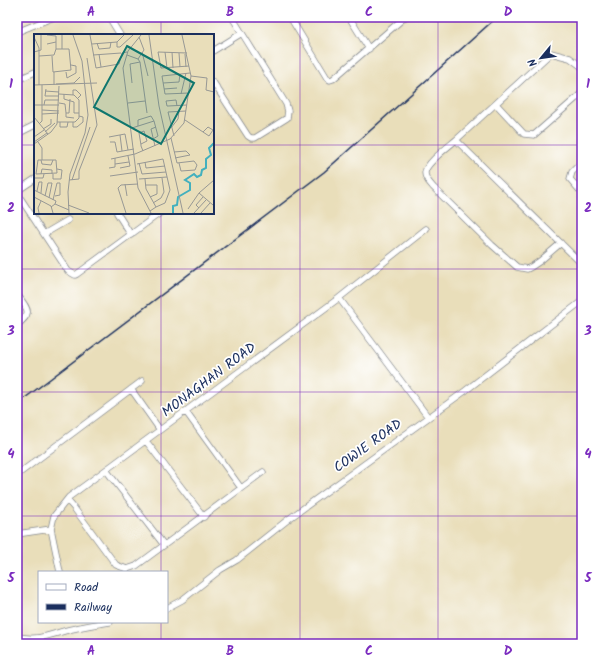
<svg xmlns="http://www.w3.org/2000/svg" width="599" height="661" font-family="Kalam,sans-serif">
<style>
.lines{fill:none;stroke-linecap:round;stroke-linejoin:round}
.street-casing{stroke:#82868c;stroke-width:7}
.street{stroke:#fff;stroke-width:5.5}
.rail{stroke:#1b2f5e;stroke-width:1.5}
.grid{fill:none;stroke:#7b2cbf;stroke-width:1;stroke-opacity:0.55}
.labels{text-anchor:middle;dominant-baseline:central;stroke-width:3.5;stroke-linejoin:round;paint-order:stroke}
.street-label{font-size:14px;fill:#1b2f5e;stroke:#fff}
.inset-river{fill:none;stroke:#42b0be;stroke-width:2}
.inset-road{fill:none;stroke:#979895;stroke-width:1}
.view{fill:#0f766e;fill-opacity:0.15;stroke:#0f766e;stroke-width:2}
.inset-edge{fill:none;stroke:#1b2f5e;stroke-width:2}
.neatline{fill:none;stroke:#7b2cbf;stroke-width:1.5}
.grid-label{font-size:13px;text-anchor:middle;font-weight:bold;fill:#7b2cbf}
</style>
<rect width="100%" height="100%" fill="#fff"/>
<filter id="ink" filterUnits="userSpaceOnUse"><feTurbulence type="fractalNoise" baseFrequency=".025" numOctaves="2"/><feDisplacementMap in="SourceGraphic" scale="8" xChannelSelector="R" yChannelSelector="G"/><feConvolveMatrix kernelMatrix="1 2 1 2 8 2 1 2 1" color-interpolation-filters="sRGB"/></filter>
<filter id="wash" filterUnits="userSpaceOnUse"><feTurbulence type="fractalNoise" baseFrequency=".012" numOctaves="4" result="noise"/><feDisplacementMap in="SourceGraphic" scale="16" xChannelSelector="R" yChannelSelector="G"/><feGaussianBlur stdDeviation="0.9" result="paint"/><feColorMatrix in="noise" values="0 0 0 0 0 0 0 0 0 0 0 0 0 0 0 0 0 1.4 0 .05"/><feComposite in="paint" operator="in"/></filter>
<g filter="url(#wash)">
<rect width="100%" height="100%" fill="#e9deba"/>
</g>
<g filter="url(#ink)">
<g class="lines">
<g class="street-casing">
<path id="street" d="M109,17l11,18
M290,17l37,61 3,2 3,-1 72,-62
M349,17l20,32
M17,32l37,-15
M213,51l29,-18
M582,67l-12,-9 -19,-5 -95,87 126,124
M17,80l18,-8
M213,82l35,54 3,2h4l32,-20 1,-7 -2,-7 -54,-87
M496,104l28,30 10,1 48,-42
M17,134l18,-9
M456,140c-7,6 -31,24 -31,33 0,6 5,10 8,14l59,58 25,22 10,2 4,-2 9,-6 21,-18
M582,162l-10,10 -2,7 12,14
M17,191l18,-12
M17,193l51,78 7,4 2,-1 83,-61
M117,213l14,22
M44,234l24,-14
M17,294c10,15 17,18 0,31
M339,298l89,119
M131,389l29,41
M186,412l55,76
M146,441l58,76
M106,470l58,75
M17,475l125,-94
M67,500l7,8 42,57 11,4 9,-3 127,-94
M17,534l34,-5
M60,572l-9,-43 3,-13 15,-19 270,-199 87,-69
M167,608l15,-8 38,-30 17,-10 53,-42 175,-127 117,-90
M17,637c25,4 33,-3 55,-8 13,-3 25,-5 38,-7"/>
</g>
<use href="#street" class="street"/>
<path class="rail" d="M17,404l307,-232 173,-155"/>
</g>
</g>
<path class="grid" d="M161,17v18M300,17v627M438,17v627M17,145h18M213,145h369M161,213v359M17,269h565M17,392h565M17,516h565M161,622v22"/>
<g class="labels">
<g class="street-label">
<text transform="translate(209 380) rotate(-37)">MONAGHAN ROAD</text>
<text transform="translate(368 446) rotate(-36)">COWIE ROAD</text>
</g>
</g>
<g transform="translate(34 34)">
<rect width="180" height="180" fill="#e9deba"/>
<path class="inset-river" d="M139,179v-7l4,-1 1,-8 12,-7v-7l-5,-3 9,-6 3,3 4,-2 1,-5 4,-2v-9l5,-4 -2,-7 5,-5"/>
<path class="inset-road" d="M13,1l9,1v6M28,1v14M56,1l6,33 23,-4 3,-11 5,-1M107,1l-13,16 -5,17 15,120 13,25M115,1l10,71 24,107M0,3l5,11v37M83,8v5h3l13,-12M63,9l2,6 11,-1 1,-6M13,10l9,-2v7M58,10l25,-2 7,-7M0,18l7,-2v-15M108,18l6,24M131,18l2,16M138,18l1,16M145,19l1,14M153,19l-29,-1 3,16 28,-2M65,20l2,13M151,20l1,13M59,21l28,-2M93,21l11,4 2,3 7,51M5,22l15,-1 2,-6h13l2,21 -18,2 -1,-16M104,25l6,-9 -5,-13M32,38l1,6 9,-5v-7l-5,-1M157,42l16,2 -1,12 8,2M98,49l-2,-19 10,-2M129,49l16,-1 1,-8M22,50l18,-1 6,-6M0,51l63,-2M20,51v-13M12,55l-1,7h14M130,55l13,-1M11,57l14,1M155,59l-24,1 -3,-18 28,-3M30,60v5l10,3v11h5M147,60l5,-21M39,61v-5h3l5,5 -4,4M36,65l-1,14h-3v4l8,1M25,69l6,1 1,9M94,69l17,-2M0,71h25M8,71v-20M10,71l1,-5h14M143,72l-1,-6 -10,1 1,5h1l19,-1M8,76l17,1M8,80l17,-1M0,83l14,17M151,86l24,16 4,-6 -5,-3 -5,5M23,88h18l4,-4v-18l-5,-5 -15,-1M26,88v5h7l1,-5M39,88v5h4l6,-5v-5l-4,-1M5,90l3,-3v-16M104,92v-6l13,-4 3,5M98,94l22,-7 4,15 -5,3M137,94l7,-9 1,-8M9,95l8,-5v-5M11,98l10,-9M86,101l2,16M140,102l-6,-24 18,-1M0,103l10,-7M75,103l16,-3 3,16M137,104l6,25 17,-2 3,4 -2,5 -14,1 -2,-8M0,108l13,-9M4,108l4,6v12M76,108h5l2,10 17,-3M0,110l17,-12 6,-8 2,-38M107,110l6,-3 -3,-10 -5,2 2,12v1l2,5M121,112l-4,-17 5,-2M140,118l12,-1 4,4 -15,3M77,125l24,-5 35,-15 14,-16 7,-47 -9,-41M4,126h18l1,13 -21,1zM7,126l1,4 9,1 2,-5M111,128l1,6 19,-2M105,129l3,11 24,-2M81,130l14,-2M103,130l26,-5 7,31 -5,13 -9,4M75,134l6,-1v-9M86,134l10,-2 -2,-10M7,140l1,-5 10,1v4M19,140v5h8l1,-9 -5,-1M76,142l28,-4M0,144h9l1,-4M105,145l28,-2M111,145l1,10 10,18 -6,4M35,146l10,-1v-8l18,-46 -10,-67M38,146l18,-53M91,150l2,12M111,151h12v9l-7,3M0,156l22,11 -1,3M3,157l2,-9h3l-1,11M11,162l3,-13h4l-3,15M0,163l17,9 2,7M19,166l4,-17h3v12l-5,1M119,169l8,-5 3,-6 -2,-14M34,171l21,8M179,171l-14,-12 15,-13M17,173l4,-3 14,6M165,174l-3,-3 7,-8M154,175l11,-16M5,179l-1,-5 3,-7M35,179l-1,-21 2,-18 15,-41 3,-18 -6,-54 -9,-26M92,179l-8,-25 3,-3 17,-1M160,179l12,-13M167,179l9,-10"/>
<path class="view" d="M93,12l67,37 -33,61 -67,-37z"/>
<rect width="180" height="180" class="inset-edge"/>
</g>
<rect width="599" height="661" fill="none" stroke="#fff" stroke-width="44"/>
<rect x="38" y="571" width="130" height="52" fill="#ffffff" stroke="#a4acbf"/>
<rect x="46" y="584" width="20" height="6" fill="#ffffff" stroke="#a4acbf"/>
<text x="74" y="591" font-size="12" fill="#1b2f5e">Road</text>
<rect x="46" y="604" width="20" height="6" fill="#1b2f5e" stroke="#a4acbf"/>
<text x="74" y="611" font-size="12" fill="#1b2f5e">Railway</text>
<g transform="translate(541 58) rotate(241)" stroke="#ffffff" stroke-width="3" paint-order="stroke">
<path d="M0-3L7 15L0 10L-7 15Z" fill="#1b2f5e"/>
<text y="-6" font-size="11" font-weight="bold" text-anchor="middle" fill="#1b2f5e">N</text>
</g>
<rect x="22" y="22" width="555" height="617" class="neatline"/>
<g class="grid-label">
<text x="91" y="16">A</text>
<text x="230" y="16">B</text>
<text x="369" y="16">C</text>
<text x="508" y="16">D</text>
<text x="11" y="88">1</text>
<text x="588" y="88">1</text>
<text x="11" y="212">2</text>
<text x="588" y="212">2</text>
<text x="11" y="335">3</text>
<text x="588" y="335">3</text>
<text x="11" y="458">4</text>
<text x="588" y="458">4</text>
<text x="11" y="582">5</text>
<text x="588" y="582">5</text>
<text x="91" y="655">A</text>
<text x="230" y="655">B</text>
<text x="369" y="655">C</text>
<text x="508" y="655">D</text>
</g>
</svg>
